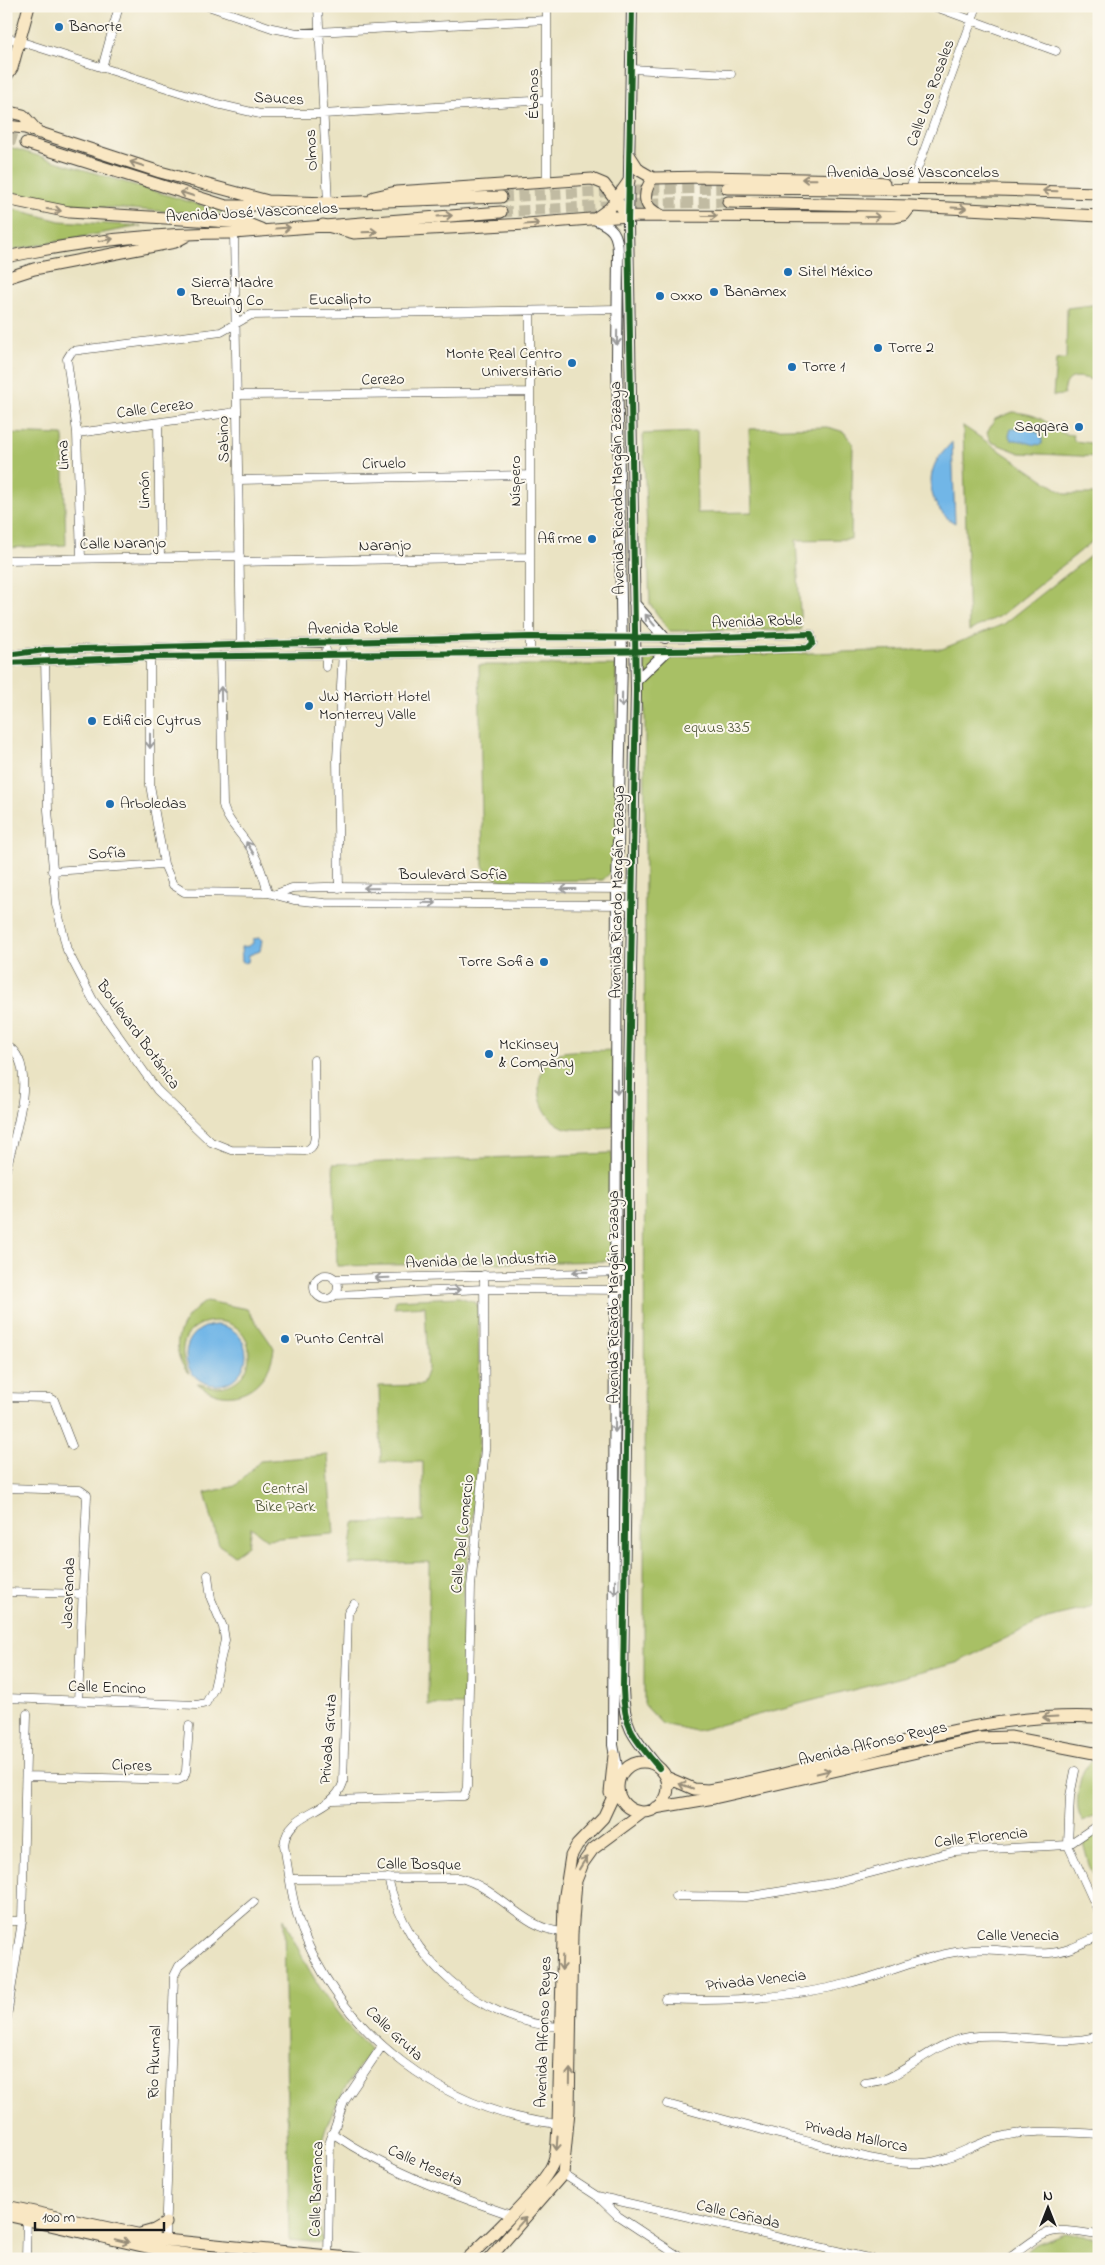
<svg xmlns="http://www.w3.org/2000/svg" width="1105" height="2265" font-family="'Indie Flower',sans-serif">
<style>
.green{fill:#a8c065;stroke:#626e40}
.water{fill:#71b6e7;stroke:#466982}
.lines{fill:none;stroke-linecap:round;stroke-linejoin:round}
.secondary-tunnel{stroke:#c1bba2;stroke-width:11;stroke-dasharray:11 5.5;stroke-linecap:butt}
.minor-casing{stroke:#3b3a35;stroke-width:9}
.tertiary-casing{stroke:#3b3a35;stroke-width:12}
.secondary-casing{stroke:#3b3a35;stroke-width:13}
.minor{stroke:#fff;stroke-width:8}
.tertiary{stroke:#fff;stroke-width:10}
.secondary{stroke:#f9e7c3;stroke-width:11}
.cycleway-casing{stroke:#fbf7ec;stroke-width:9}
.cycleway{stroke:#1b5e20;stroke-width:6}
.oneway{stroke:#968c78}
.oneway2{stroke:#999}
.poi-dot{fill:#1f6fb2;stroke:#fbf7ec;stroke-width:2}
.labels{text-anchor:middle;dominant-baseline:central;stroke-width:4;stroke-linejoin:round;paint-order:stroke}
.poi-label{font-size:16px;fill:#1c1c1c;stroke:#fbf7ec;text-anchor:start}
.street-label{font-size:16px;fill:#1c1c1c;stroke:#fbf7ec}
.park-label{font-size:16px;fill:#4d5536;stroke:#fbf7ec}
</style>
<rect width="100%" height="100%" fill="#fbf7ec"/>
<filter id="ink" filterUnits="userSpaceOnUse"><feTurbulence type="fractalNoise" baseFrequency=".02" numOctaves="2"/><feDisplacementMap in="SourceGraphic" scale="10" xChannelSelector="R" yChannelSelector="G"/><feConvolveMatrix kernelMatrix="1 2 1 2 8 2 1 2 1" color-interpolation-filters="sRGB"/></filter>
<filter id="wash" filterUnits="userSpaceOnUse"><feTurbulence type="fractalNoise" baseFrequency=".0096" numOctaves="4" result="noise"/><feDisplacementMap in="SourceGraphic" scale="20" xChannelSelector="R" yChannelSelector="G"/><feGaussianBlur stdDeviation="1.12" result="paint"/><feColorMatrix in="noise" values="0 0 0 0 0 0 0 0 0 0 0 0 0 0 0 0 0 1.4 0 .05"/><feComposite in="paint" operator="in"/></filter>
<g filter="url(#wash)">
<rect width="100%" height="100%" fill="#eae3c3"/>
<path class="green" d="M6,146l230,70 -170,-11 -60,-14z
M6,207l54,14 81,5 -135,25z
M1099,304v78c-15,-4 -34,-13 -35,13l-11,1 3,-36 10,-1 1,-51z
M1013,412c10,1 19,2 28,7 16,8 11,14 32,16l1,6 17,2 1,5 7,-1v10l-79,-4 -29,-11 -4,-9 8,-14z
M963,426l102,68h34v42l-97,79 -33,16z
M828,427l16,5 9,12 -2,95 -55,1 5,90 -132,1 -19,-27 -7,-170 53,-2 1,81 55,-1 -3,-83z
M6,433l57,2 3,110 -60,3z
M1099,549v1053l-13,7 -39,9 -91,45 -260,68 -34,-7 -18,-20 1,-1046 297,-9 62,-25z
M479,665h137l1,201 -14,14 -100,1 -14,-7 -6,-8z
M615,1050l-2,77c-12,0 -40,5 -50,0 -30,-13 -33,-63 -3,-74 11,-4 42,-2 55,-3z
M612,1153l2,108 -277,5 -4,-102z
M459,1297l16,5 3,6 2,104 -3,72 -10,75 -3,35v111h-36l1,-143 -80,2 5,-41 69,-2v-59h-42l-2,-76 43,-1 6,-16 -3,-63 -31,2 2,-8z
M207,1301l40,8 27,39c-4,40 -44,63 -77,35 15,5 30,7 43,-5 7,-7 9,-14 9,-24 1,-45 -71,-43 -66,2 1,6 4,13 6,18 -23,-26 -9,-57 18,-73z
M328,1455l6,79 -68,5 -15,-12 -3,18 -14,10 -15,-10 -14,-52 30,-7 25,-25z
M1093,1760l6,1v53l-16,8c-9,-12 -5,-37 0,-50 2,-5 7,-9 10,-12z
M1099,1831v55l-10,-21 -6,-22z
M284,1918c24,55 44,88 86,132 -15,23 -32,47 -42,73 -15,37 -12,82 -5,120l-34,-3z
M1064,2233l35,5v21h-82l19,-15z"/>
<path class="water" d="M1019,428h9l14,7v9c-9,3 -19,-5 -31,-4l-2,-5 2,-6z
M952,442l3,81c-22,-11 -31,-40 -18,-63 4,-6 10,-12 15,-18z
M259,938l3,2 -2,11 -11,4 -1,7 -3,1 -3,-2 -1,-14 8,-1 4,-3v-4z
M186 1355a30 30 0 1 1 60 0a30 30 0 1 1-60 0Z"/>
</g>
<g filter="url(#ink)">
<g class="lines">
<path class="secondary-tunnel" d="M6,137l20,6
M501,197l157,-8 69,-1
M501,212l157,-9 70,-1"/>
<g class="minor-casing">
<path id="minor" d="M208,6l64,22 25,5 250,-13
M318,6l10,197
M547,6v176
M933,6l123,45
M6,37l211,67 43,10h63l225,-14
M102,68l17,-62
M631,69l100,5
M910,189l67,-183
M234,233l7,412
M530,311v340
M237,395l293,-3
M158,423l2,134
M77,433l160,-21
M238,480l292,-5
M81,558l-4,-125 -10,-74 5,-8 149,-19 30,-17 367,-6
M6,560l234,-4
M240,562l290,-5
M6,655l39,-5 485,-13 159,1 122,-4 2,9 -5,5 -59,2 -599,7 -144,6
M220,656l3,149c4,17 21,31 30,47 7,13 11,26 15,41
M45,657l3,153 8,94 11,46 26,50 64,90 54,52 20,8 74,1c8,-3 9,-7 10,-15l-1,-76
M150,657v128l14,79 9,21 11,7 84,1 26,7 31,3 306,2
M326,667v-17
M52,871l112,-7
M339,888l-2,-129 6,-109
M276,894l16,-6 33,-1 306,2
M6,1045c35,18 7,95 0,125
M314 1287a12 12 0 1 1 24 0a12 12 0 1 1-24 0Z
M334,1279l294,-7
M335,1295l150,-6 143,1
M6,1397l44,1 4,2 18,46
M6,1488l74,2 7,5 -9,206
M6,1592l77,2
M354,1604l-6,9 -5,170c-11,32 -55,26 -59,62 5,28 8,58 18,85 42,106 142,182 256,194
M6,1698l191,7 9,-2 8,-15 11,-48 -2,-13 -12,-28 -3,-24
M1075,1771l-5,25 -2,49 31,68
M27,1776l151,4 6,-3 2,-6 3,-45
M333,1800l131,-4 3,-9 4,-201 14,-137 -1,-174
M388,1878c18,80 90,144 173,149
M290,1879l170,-1c39,10 62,51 103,54
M675,1896l71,1 86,-14 123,-32 113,-6 31,-21
M6,1921h16
M665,1999c62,3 125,-1 185,-16 37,-9 73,-27 112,-32 30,-5 58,4 87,2 18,-1 34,-10 50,-17
M6,2023l16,-102 5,-207
M865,2083c7,-1 16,-2 23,-5 27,-13 50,-36 81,-41 43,-6 88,11 130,-1
M667,2104c47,13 95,26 143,38 36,10 74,23 112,21 25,-1 48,-17 71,-24 34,-11 71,-7 106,-5
M332,2133c55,38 117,61 179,82
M563,2174l34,22 21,20 65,43
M597,2196l275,63
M165,2240l9,-264 5,-10 75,-64
M328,2257l2,-116 14,-39 38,-56
M26,2259l1,-44
M1008,2259c42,-31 38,-32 91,-24"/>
</g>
<g class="tertiary-casing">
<path id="tertiary" d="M632,6l-4,218 8,465 -8,450v151l-5,399c1,40 11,49 36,79
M594,219c19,8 24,14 24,35l-1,106 5,299 -5,230 -4,856 6,32
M634,603l31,35
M636,681l30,-29"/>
</g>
<g class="secondary-casing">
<path id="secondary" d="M6,77l6,-9 17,-62
M6,111l17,4 16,18
M6,126l19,2 135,44 108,29 60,2 173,-6
M26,143l200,63h24l16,-5
M630,156l9,14 14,8 52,-1 147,3 32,3
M653,178c-11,15 -11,30 8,37
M727,188l269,2 103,3
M374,197l22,-5 196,-13 12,5 24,32
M6,199l63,13 177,11 15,6
M728,202l183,4 188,10
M596,218l14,-10 19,-27
M323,225l31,8 173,-9 101,-8 267,1 9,-2 7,-9
M6,257c75,-16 151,-24 228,-24l267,-21
M6,278l28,-9 141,-27 13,-7
M618 1787a25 25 0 1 1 50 0a25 25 0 1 1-50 0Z
M666,1777l28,12 14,1c131,-22 255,-80 391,-73
M610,1793l4,-38
M655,1808l59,-10 265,-60 31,-1 89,17
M6,2206l159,34 194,19
M6,2215l158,36 64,8
M140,2234l14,-4 12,-7
M467,2259c21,-20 77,-72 86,-96 5,-12 4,-26 5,-39l6,-223 7,-45 6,-11 26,-27 14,-30
M489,2259l74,-85 6,-63 3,-177 4,-53 7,-18 10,-14 50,-37"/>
</g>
<use href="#minor" class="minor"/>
<use href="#tertiary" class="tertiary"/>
<use href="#secondary" class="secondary"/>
<g class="cycleway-casing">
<path id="cycleway" d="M632,6l-4,218 8,465 -8,450v151l-5,399c1,40 11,49 36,79
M6,655l39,-5 485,-13 159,1 122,-4 2,9 -5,5 -59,2 -599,7 -144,6"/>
</g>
<use href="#cycleway" class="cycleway"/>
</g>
<defs><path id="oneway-shaft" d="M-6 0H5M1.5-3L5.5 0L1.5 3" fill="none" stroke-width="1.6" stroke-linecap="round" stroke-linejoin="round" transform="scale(1.25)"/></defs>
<g class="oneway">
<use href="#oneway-shaft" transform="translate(137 164) rotate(-162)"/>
<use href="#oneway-shaft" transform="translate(809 179) rotate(-179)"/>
<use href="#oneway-shaft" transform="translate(1050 191) rotate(-178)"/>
<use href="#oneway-shaft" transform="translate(187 194) rotate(-162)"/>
<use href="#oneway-shaft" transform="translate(959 208) rotate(3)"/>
<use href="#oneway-shaft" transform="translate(54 210) rotate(8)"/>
<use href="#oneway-shaft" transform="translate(445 216) rotate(-4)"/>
<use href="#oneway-shaft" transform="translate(710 216)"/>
<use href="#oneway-shaft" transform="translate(873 217)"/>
<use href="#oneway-shaft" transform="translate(532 224) rotate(-4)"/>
<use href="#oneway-shaft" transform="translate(283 228) rotate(-4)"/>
<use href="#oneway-shaft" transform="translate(370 232) rotate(-2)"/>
<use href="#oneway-shaft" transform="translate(106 240) rotate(-9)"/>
<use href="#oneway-shaft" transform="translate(1050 1717) rotate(177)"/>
<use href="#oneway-shaft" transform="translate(823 1772) rotate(-13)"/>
<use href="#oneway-shaft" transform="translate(686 1786) rotate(-161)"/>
<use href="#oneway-shaft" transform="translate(583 1863) rotate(-58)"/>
<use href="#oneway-shaft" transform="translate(562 1963) rotate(92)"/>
<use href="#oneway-shaft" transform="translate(570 2076) rotate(-89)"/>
<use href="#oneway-shaft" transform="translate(557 2143) rotate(94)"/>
<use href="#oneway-shaft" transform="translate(521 2223) rotate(-48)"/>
<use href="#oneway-shaft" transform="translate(122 2241) rotate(13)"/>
</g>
<g class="oneway2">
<use href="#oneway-shaft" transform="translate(617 338) rotate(91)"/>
<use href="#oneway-shaft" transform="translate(650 620) rotate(-130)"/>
<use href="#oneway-shaft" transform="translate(221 694) rotate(-91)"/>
<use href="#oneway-shaft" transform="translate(622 700) rotate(91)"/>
<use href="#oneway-shaft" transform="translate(150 741) rotate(90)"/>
<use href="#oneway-shaft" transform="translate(250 848) rotate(-122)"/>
<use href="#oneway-shaft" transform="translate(371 888) rotate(-179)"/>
<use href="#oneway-shaft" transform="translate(568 889) rotate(180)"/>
<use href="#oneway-shaft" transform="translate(429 903) rotate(1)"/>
<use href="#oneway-shaft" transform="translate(617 1087) rotate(90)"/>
<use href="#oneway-shaft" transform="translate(580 1272) rotate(179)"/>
<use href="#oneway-shaft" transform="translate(382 1278) rotate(178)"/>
<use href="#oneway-shaft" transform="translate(453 1290) rotate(-2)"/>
<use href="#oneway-shaft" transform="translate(615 1425) rotate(90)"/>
<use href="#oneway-shaft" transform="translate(615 1587) rotate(90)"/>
</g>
</g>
<g class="poi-dot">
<circle cx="59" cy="27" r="5"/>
<circle cx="788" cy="272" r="5"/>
<circle cx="181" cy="292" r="5"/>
<circle cx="714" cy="292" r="5"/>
<circle cx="660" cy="296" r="5"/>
<circle cx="878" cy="348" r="5"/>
<circle cx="572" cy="363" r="5"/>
<circle cx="792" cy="367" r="5"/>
<circle cx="1079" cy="427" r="5"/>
<circle cx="592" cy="539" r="5"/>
<circle cx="309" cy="706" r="5"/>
<circle cx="92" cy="721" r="5"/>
<circle cx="110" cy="804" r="5"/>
<circle cx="544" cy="962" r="5"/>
<circle cx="489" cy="1054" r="5"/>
<circle cx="285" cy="1339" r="5"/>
</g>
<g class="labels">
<g class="poi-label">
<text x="69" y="27">Banorte</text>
<text x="798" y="272">Sitel México</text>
<text x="191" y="283">Sierra Madre<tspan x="191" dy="18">Brewing Co</tspan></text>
<text x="724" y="292">Banamex</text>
<text x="670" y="296">Oxxo</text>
<text x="888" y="348">Torre 2</text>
<text x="562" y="354" text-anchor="end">Monte Real Centro<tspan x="562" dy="18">Universitario</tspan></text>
<text x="802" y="367">Torre 1</text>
<text x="1069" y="427" text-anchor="end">Saqqara</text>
<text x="582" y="539" text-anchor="end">Afirme</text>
<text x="319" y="697">JW Marriott Hotel<tspan x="319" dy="18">Monterrey Valle</tspan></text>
<text x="102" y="721">Edificio Cytrus</text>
<text x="120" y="804">Arboledas</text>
<text x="534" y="962" text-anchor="end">Torre Sofia</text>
<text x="499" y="1045">McKinsey<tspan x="499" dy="18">&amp; Company</tspan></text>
<text x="295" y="1339">Punto Central</text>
</g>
<g class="street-label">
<text transform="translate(931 93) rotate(-70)">Calle Los Rosales</text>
<text transform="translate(534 94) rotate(-90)">Ébanos</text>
<text transform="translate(279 99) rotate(3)">Sauces</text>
<text transform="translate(312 150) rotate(-93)">Olmos</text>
<text x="913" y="173">Avenida José Vasconcelos</text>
<text transform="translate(252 213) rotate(-3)">Avenida José Vasconcelos</text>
<text transform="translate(340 300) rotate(-1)">Eucalipto</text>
<text transform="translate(383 380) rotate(-1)">Cerezo</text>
<text transform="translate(155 409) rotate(-7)">Calle Cerezo</text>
<text transform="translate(224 439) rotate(-91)">Sabino</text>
<text transform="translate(64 455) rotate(-92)">Lima</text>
<text transform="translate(384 464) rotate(-1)">Ciruelo</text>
<text transform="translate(516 481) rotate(-90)">Níspero</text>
<text transform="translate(618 488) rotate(-91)">Avenida Ricardo Margáin Zozaya</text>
<text transform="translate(145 490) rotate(-91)">Limón</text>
<text transform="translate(123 544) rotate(-1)">Calle Naranjo</text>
<text transform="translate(385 546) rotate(-1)">Naranjo</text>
<text transform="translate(757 622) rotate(-2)">Avenida Roble</text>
<text transform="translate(353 629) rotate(-1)">Avenida Roble</text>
<text transform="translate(107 854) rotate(-3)">Sofía</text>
<text x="453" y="875">Boulevard Sofía</text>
<text transform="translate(618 892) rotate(-89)">Avenida Ricardo Margáin Zozaya</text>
<text transform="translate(138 1035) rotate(54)">Boulevard Botánica</text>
<text transform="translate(481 1261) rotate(-2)">Avenida de la Industria</text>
<text transform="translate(614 1297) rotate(-90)">Avenida Ricardo Margáin Zozaya</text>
<text transform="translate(463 1534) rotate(-84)">Calle Del Comercio</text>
<text transform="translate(69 1593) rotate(-88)">Jacaranda</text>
<text transform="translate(107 1688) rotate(2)">Calle Encino</text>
<text transform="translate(329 1739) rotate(-86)">Privada Gruta</text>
<text transform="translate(873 1744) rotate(-13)">Avenida Alfonso Reyes</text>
<text transform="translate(132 1766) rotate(2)">Cipres</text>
<text transform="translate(981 1838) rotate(-6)">Calle Florencia</text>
<text transform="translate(419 1865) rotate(1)">Calle Bosque</text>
<text x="1018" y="1936">Calle Venecia</text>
<text transform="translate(756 1981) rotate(-6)">Privada Venecia</text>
<text transform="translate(544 2032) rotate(-88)">Avenida Alfonso Reyes</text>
<text transform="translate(394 2034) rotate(43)">Calle Gruta</text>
<text transform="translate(155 2062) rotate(-88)">Rio Akumal</text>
<text transform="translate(856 2137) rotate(12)">Privada Mallorca</text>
<text transform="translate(425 2166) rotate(24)">Calle Meseta</text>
<text transform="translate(317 2189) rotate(-88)">Calle Barranca</text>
<text transform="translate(738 2215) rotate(13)">Calle Cañada</text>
</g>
<g class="park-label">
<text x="717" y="728">equus 335</text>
<text x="285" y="1489">Central<tspan x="285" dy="18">Bike Park</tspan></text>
</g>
</g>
<rect width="1105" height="2265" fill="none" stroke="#fbf7ec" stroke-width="25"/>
<g transform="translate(1048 2208)" stroke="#fbf7ec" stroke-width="4" paint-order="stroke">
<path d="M0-4L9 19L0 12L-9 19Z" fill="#1c1c1c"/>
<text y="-8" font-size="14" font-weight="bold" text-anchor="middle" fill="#1c1c1c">N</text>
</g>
<path d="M35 2222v8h129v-8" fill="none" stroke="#1c1c1c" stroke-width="2.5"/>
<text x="42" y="2222" font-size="15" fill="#1c1c1c" stroke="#fbf7ec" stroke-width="4" paint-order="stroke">100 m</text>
</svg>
